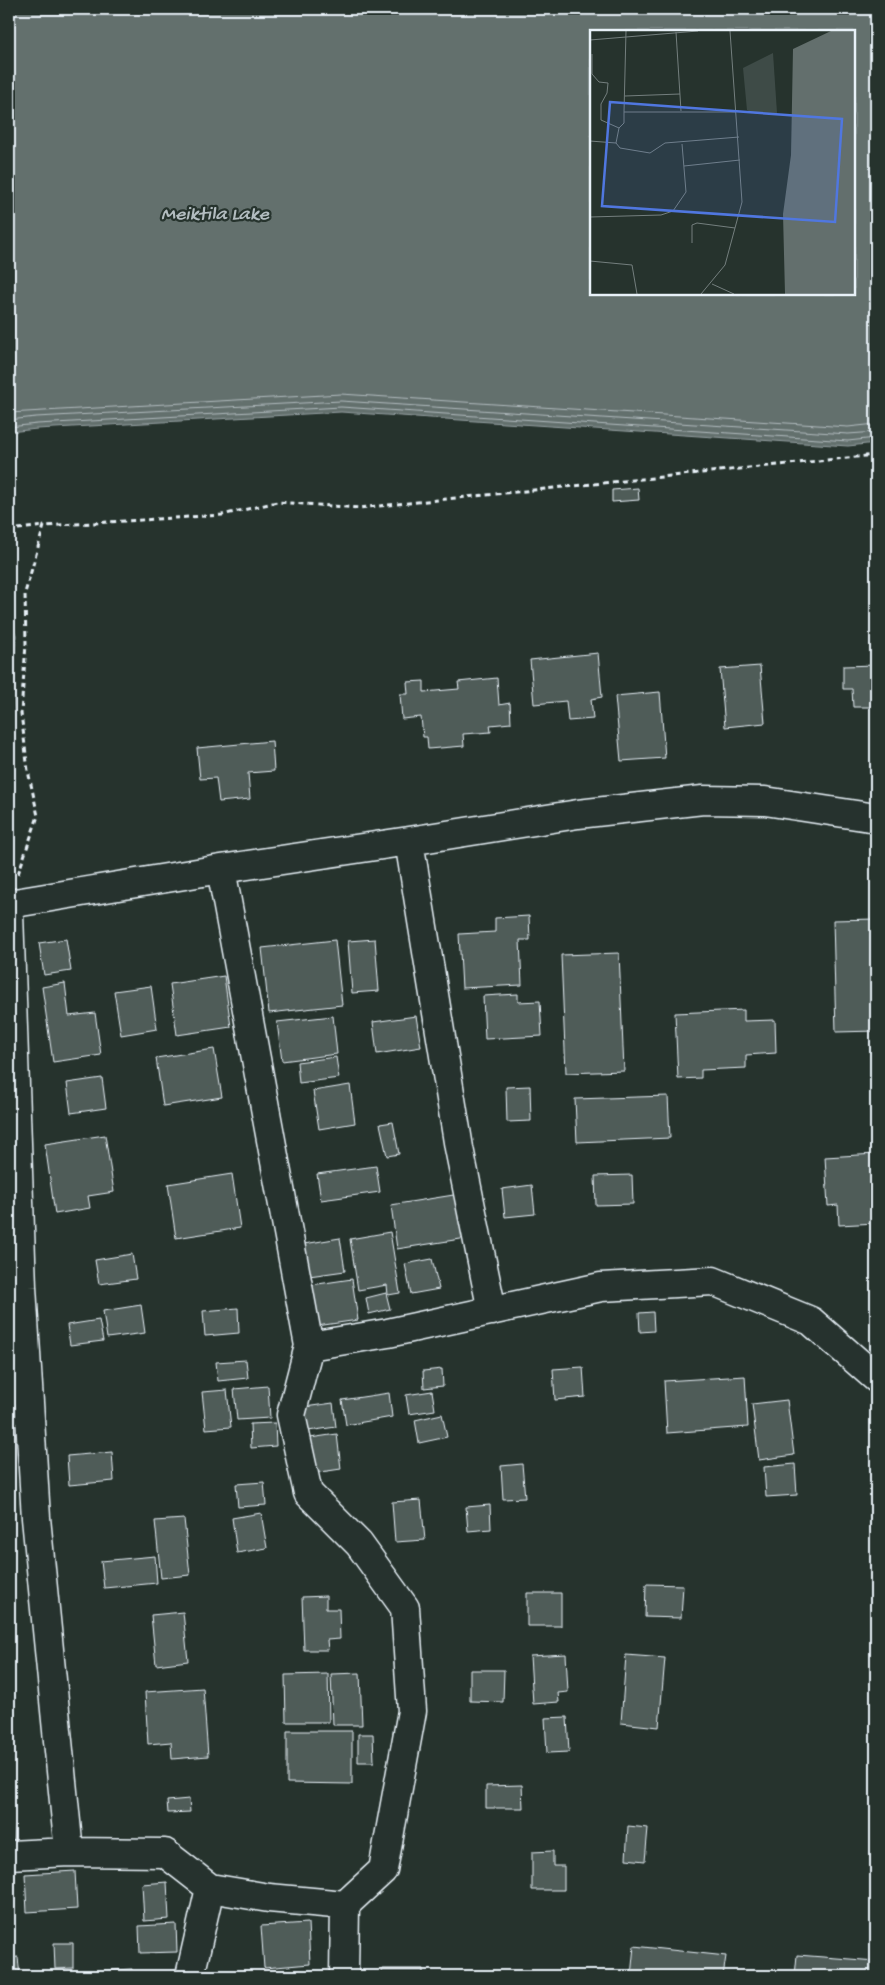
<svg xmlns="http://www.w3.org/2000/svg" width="885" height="1985" font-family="'Gochi Hand',sans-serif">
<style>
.green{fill:#3e4b47;stroke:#939ea0}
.water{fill:#636f6d;stroke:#98a3a5;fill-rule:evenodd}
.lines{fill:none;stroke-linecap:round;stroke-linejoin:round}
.shore{stroke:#b3bdc0;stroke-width:1}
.building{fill:#505c59;stroke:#e8f1f8}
.minor-casing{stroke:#e8f1f8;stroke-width:31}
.path{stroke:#e8f1f8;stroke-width:3;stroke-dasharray:5 4;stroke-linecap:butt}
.minor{stroke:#26332d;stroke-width:28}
.labels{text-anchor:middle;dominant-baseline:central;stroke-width:4.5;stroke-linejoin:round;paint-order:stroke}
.water-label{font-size:20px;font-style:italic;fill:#b3bdc0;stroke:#26332d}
.inset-road{fill:none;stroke:#747f7e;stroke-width:1}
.view{fill:#5077e0;fill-opacity:0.15;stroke:#5077e0;stroke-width:2.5}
.inset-edge{fill:none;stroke:#e8f1f8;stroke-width:2.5}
</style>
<rect width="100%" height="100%" fill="#26332d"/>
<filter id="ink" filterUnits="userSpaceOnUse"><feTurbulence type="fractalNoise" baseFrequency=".02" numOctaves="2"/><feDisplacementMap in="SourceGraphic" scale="10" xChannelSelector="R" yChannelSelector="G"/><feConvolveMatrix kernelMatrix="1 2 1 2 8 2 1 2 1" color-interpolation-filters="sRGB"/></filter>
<g filter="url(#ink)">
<path class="green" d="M9,612l7,23 -4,98 -3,10z"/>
<path class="water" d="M9,9h867v434l-28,3 -507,-34 -304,17 -28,3zM591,31h263v263h-263z"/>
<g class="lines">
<path class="shore" d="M9,413l332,-19 507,33 28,-3
M9,420l27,-3 305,-16 507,33 28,-2
M9,427l28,-3 304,-17 507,34 28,-3"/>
</g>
<path class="building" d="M638,488l1,12 -27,2v-12z
M598,653l4,44 -11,2 2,20 -25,2 -2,-20 -32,3 -4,-44z
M876,665v42h-23l-1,-18h-9v-23z
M760,666l5,57 -40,4 -5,-58z
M497,678l2,27 11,-2 1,20 -21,2 1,7 -28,2 1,12 -36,3 -1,-12h-4l-2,-20 -19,2 -2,-25h8l-1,-12 17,-1v11l35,-3 -1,-7z
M660,692l5,66 -44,3 -6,-65z
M272,741l2,30 -26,2 2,26 -31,3 -3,-24 -16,1 -3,-31z
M529,916l1,24h-10l2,45 -60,3 -3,-54 36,-2v-14z
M876,919v112l-40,1 -3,-112z
M66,939l5,32 -27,4 -5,-32z
M375,939l4,52 -27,2 -4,-52z
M335,940l7,65 -73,8 -7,-65z
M619,953l5,118 -58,2 -5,-118z
M224,976l7,51 -54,8 -7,-51z
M65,983l4,33 26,-3 6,42 -48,7 -11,-75z
M151,986l6,43 -36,6 -7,-44z
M518,994v8l22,-1 2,35 -57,3 -2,-43z
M744,1010v11l31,-1 1,33 -30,2v13l-45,2v8l-23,1 -3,-66z
M333,1016l4,38 -55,7 -5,-39z
M416,1016l5,31 -44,7 -4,-32z
M214,1049l8,48 -59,9 -7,-48z
M336,1057l3,21 -40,5 -2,-21z
M102,1078l4,30 -35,5 -4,-30z
M350,1085l5,38 -36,6 -6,-38z
M530,1086l1,35 -24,1 -1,-35z
M668,1096l2,42 -93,4 -2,-43z
M393,1122l6,32 -12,2 -7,-32z
M105,1135l9,57 -26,4 2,12 -35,6 -10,-70z
M876,1154v69l-37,2 -1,-20 -10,1 -3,-49z
M376,1166l4,26 -59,8 -4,-26z
M232,1174l8,54 -64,10 -8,-54z
M632,1175l1,29 -37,1 -1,-29z
M532,1185l3,29 -30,3 -3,-28z
M460,1194l7,44 -70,11 -6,-44z
M390,1232l10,61 -12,2 -1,-10 -29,5 -8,-51z
M340,1238l5,33 -36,5 -5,-32z
M132,1254l4,25 -37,5 -4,-24z
M432,1259l7,30 -28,5 -6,-30z
M352,1279l6,41 -41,6 -6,-41z
M386,1293l4,16 -21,5 -3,-16z
M141,1305l4,28 -38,5 -4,-27z
M238,1308l1,25 -34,3 -2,-25z
M653,1312l1,19 -14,1 -1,-19z
M99,1320l4,21 -33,4 -3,-20z
M246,1360l2,18 -30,3 -2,-19z
M583,1367l2,30 -30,3 -2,-31z
M442,1369l1,17 -19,2 -1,-17z
M745,1376l3,51 -81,6 -3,-52z
M268,1386l2,32 -33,2 -3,-31z
M227,1390l4,37 -25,2 -4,-37z
M432,1391l3,19 -26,4 -3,-19z
M389,1393l3,24 -46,8 -4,-25z
M787,1400l7,55 -35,5 -7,-56z
M333,1403l3,24 -28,4 -3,-24z
M442,1414l5,23 -28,6 -4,-23z
M275,1423l1,23 -25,2 -1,-24z
M337,1434l4,35 -27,4 -4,-35z
M112,1452l2,29 -45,4 -2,-29z
M522,1464l3,34 -22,1 -2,-33z
M795,1464l2,31 -31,2 -2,-30z
M264,1482l2,23 -28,2 -2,-23z
M421,1500l4,40 -30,2 -3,-40z
M490,1505l1,24 -23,2 -2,-24z
M261,1513l6,35 -30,5 -5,-35z
M184,1519l6,56 -29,3 -6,-57z
M155,1556l2,27 -53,5 -3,-27z
M646,1584l37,1 -2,33 -36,-1z
M527,1593h34v33h-34z
M326,1596v13h13l1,30 -13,1 1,10h-24l-2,-53z
M183,1612l5,49 -32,4 -5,-50z
M566,1654l2,38 -10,1 1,9 -26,2 -3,-48z
M626,1655l39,3 -6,69 -38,-4z
M470,1670h34l-1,32 -33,-1z
M360,1673l2,52h-29l-2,-51z
M328,1674l1,48h-43l-1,-47z
M203,1688l5,68 -36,3 -1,-17 -23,2 -3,-52z
M567,1717l2,35 -22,1 -2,-35z
M287,1731h65v53l-65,-1z
M358,1734h15l1,28h-16z
M522,1785l1,23h-37v-22z
M9,1795l4,48h-4z
M189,1799l1,13 -22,1 -1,-12z
M628,1826l20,2 -3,33 -19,-2z
M553,1851v15h11v24h-32v-38z
M75,1871l2,38 -50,3 -2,-38z
M167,1882l2,37 -25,2 -2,-37z
M9,1899h3l2,33h-5z
M308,1923l2,41 -46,4 -3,-42z
M176,1924l1,28 -37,1 -1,-27z
M54,1943h19v25l-18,1z
M634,1946l92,10 -3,20h-92z
M797,1955l79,6v15h-81z
M18,1957l2,19h-11v-18z
M132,1969v7h-34v-5z
M382,1969h41v7h-41z"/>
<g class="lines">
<g class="minor-casing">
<path id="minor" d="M409,841l50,307 33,163
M9,904l212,-35 188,-28 169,-27 125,-14 62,1 111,17
M9,913l13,374 14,231 33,334 96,1 45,35
M309,1346l79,-13 213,-46 112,-6 98,40 65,57
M9,1855l60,-3
M190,1976l20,-88 59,10 76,7 38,-35 29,-159 -7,-103 -46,-64 -51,-51 -17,-78 18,-69 -88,-477
M344,1976l1,-71"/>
</g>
<path class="path" d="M9,530l35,-4
M18,874l20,-58 -10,-45 -7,-58 5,-69 -1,-51 19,-67 178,-11 55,-13 82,6 517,-53"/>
<use href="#minor" class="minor"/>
</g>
</g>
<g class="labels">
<g class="water-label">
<text x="215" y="215">Meiktila Lake</text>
</g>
</g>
<g transform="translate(590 30)">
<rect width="265" height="265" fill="#26332d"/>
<path d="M183,23l4,60 -21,1 -9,-4 -4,-42z" fill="#3e4b47"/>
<path d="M241,1h24v263h-70l-2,-80 8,-59 2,-106z" fill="#636f6d"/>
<path class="inset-road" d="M86,2l5,79M0,10l108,-9M2,24v20l7,8 9,1 -1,10 -6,11v16l18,8 -3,15 4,5 30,5 15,-10 74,-6M35,66l55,-2M34,82l2,-81M29,98l5,-5v-11h112M0,111l26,2M94,136l56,-6M0,187l71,-2 12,-4 13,-19 -4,-48M102,213v-18l5,-2 38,5M0,231l42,4 5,29M122,254l22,10M111,264l24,-29 17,-63 -12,-171"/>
<path class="view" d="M20,72l232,17 -7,103 -233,-16z"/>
<rect width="265" height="265" class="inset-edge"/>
</g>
<rect width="885" height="1985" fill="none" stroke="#26332d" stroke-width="30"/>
<rect x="15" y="15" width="855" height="1955" fill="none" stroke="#e8f1f8" stroke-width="2" filter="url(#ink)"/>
</svg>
